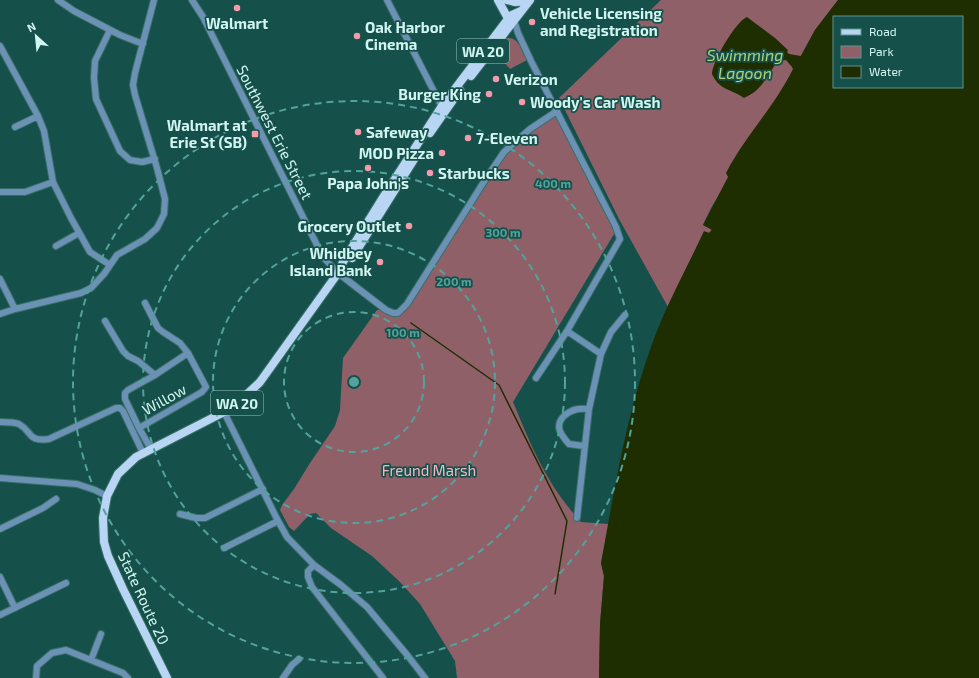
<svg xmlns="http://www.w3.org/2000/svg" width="979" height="678" font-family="'Exo 2',sans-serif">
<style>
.green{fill:#906069}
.water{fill:#1e2e00;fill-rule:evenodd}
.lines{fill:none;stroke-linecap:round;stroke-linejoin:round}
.stream{stroke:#1e2e00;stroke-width:1.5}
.minor-casing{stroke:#386e69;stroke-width:8}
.major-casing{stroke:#386e69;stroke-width:10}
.minor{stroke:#6b91b4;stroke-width:6}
.major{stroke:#b8d6f3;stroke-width:8}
.ring{fill:none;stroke:#53a29c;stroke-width:2;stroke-dasharray:7 5}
.poi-dot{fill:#f39aac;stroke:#16504b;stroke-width:1.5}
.labels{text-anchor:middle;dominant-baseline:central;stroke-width:3.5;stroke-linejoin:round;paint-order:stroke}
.shield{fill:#16504b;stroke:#99c4be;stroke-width:1}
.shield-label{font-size:14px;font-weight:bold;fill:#d1f5f0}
.poi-label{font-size:15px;font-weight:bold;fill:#d1f5f0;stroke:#16504b;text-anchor:start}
.street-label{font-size:15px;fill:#d1f5f0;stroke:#16504b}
.park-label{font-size:15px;fill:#f7b9c5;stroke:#16504b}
.water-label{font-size:16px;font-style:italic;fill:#aed179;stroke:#16504b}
.centre{fill:#53a29c;stroke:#16504b;stroke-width:2}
.ring-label{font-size:12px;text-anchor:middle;font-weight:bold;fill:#53a29c;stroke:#16504b;stroke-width:3.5;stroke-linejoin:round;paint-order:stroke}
</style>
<rect width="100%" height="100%" fill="#16504b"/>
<path class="green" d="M661,0h177l-23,30 -27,49 -77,129 -8,17 9,4 -3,4 -5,-1 -36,75 -49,-88 -60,-121z
M507,38c12,-1 15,13 20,22l-17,9 -14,-16z
M557,111l60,118 -104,173c19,46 34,83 68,120l28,2 -8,39 3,13 -4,48 -1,54h-142l-2,-17 -35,-57 -20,-22 -28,-26 -41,-28 -15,-15 -6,1 -16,17 -5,-4 -9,-17 2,-5 12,-16 16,-26 25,-37 5,-16 3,-52 34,-48h9l12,3 106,-161z"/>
<path class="water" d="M838,0h141v678h-380l1,-54 4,-48 -3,-13c13,-71 25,-147 50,-216 14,-40 35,-77 53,-116l5,2 3,-3 -9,-5 25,-48 -2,-4c19,-37 49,-67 67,-104l-1,-2 -6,-7 -8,1c-12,15 -15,29 -34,37 -14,-10 -24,-7 -32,-24 0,-12 24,-53 35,-57l28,21 13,12 -1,2 2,2 12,2 14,-26zM834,17h128v70h-128z"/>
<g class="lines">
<path class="stream" d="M411,323l88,62 68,136 -12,73"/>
<g class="minor-casing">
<path id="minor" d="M58,0l16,11 46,24 23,9
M192,0l11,17 120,240 15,16 48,37 7,3h5l9,-9 78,-124 19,-28 26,-23 27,-18
M387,0l56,109
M514,20l4,13 13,28 85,166 4,12 -53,92 -31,47
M110,30l-15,31 -1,17 2,21 24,52 10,9 12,2 13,-3
M0,46l38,70 6,15 9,51 18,36 19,34 20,13
M15,127l23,-11
M0,192h25l28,-10
M56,246l23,-13
M0,279l15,30
M0,314l15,-5 66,-16 10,-5 13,-14 13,-19 28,-16 12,-11 7,-14 1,-15 -8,-31 -22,-73 -2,-10 2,-12 19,-73
M105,321l18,30 5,5 10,5 17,14
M567,331l34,23
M224,412l52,105 11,20 27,28 27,20 26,22 41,49 17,22
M0,422c6,0 14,0 19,2 14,8 8,18 30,15l67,-31h4l3,3 20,42
M139,428l63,-36 4,-5 -18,-34 -8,-10 -17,-11 -5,-4 -13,-25
M584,446l-15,-2c-8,-9 -15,-18 -5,-28 8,-7 15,-8 25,-7
M151,449l-12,-21 -14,-29v-6l3,-3 27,-15 33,-22
M0,478l77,6 18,6 12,6
M180,514l16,4h9l58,-29
M577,518l12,-109 12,-55 10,-22 14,-17
M0,529l43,-21 13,-9
M224,548l54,-27
M314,565l-6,6v6l4,10 71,91
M0,577l15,31
M0,615l66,-32
M91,660l10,-26
M36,678l1,-12 15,-13 14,-3 57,23 5,5
M283,678l9,-13 7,-6"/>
</g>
<g class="major-casing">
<path id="major" d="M498,0l12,22
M507,0l8,2 14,-1
M471,76l59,-76
M430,133l30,-43
M352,258l64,-102
M167,678l-44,-89 -15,-33 -4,-14 -1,-24 4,-22 11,-22 18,-17 88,-45 18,-13 18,-17 78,-109 5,-11 39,-63 60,-93 66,-87 4,-4 9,-4"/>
</g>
<use href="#minor" class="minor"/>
<use href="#major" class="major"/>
</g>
<g class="ring">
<circle cx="354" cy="382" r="70"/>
<circle cx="354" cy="382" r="141"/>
<circle cx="354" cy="382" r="211"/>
<circle cx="354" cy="382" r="281"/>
</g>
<g class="poi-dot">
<circle cx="237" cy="8" r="4"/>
<circle cx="532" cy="22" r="4"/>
<circle cx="357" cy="36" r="4"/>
<circle cx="496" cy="79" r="4"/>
<circle cx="489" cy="94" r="4"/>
<circle cx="522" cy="102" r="4"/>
<circle cx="358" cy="132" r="4"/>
<rect x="251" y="130" width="8" height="8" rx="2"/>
<circle cx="468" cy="138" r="4"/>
<circle cx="442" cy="153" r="4"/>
<circle cx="368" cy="168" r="4"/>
<circle cx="430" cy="173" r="4"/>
<circle cx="409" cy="226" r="4"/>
<circle cx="380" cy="262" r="4"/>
</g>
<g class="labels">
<g class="shield">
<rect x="457" y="39" width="52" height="24" rx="3"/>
<rect x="211" y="391" width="52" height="24" rx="3"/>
</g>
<g class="shield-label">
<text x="483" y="51">WA 20</text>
<text x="237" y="403">WA 20</text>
</g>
<g class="poi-label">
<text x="540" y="13">Vehicle Licensing<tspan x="540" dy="17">and Registration</tspan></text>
<text x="237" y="23" text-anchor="middle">Walmart</text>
<text x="365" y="27">Oak Harbor<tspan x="365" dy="17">Cinema</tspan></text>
<text x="504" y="79">Verizon</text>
<text x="481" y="94" text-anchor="end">Burger King</text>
<text x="530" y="102">Woody's Car Wash</text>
<text x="247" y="125" text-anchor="end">Walmart at<tspan x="247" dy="17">Erie St (SB)</tspan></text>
<text x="366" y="132">Safeway</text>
<text x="476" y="138">7-Eleven</text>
<text x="434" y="153" text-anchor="end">MOD Pizza</text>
<text x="438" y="173">Starbucks</text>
<text x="368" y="183" text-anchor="middle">Papa John's</text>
<text x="401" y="226" text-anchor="end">Grocery Outlet</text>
<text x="372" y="253" text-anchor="end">Whidbey<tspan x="372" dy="17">Island Bank</tspan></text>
</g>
<g class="street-label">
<text transform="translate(275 132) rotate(63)">Southwest Erie Street</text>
<text transform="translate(164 399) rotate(-29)">Willow</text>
<text transform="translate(144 598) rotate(65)">State Route 20</text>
</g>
<g class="park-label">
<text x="429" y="470">Freund Marsh</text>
</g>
<g class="water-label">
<text x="745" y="54">Swimming<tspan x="745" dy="18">Lagoon</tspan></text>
</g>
</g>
<circle cx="354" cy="382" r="6" class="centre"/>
<g class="ring-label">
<text x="553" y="188">400 m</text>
<text x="503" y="237">300 m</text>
<text x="454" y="286">200 m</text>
<text x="403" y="337">100 m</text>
</g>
<rect x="833" y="16" width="130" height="72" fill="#16504b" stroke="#61928d"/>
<rect x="841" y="29" width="20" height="6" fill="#b8d6f3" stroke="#61928d"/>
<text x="869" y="36" font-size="12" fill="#d1f5f0">Road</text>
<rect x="841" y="46" width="20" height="12" fill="#906069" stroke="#61928d"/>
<text x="869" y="56" font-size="12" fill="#d1f5f0">Park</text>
<rect x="841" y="66" width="20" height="12" fill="#1e2e00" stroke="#61928d"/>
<text x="869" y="76" font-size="12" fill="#d1f5f0">Water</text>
<g transform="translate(36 36) rotate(333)" stroke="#16504b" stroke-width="3" paint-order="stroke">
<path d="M0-3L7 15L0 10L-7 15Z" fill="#d1f5f0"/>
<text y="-6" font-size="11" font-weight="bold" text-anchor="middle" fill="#d1f5f0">N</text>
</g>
</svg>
